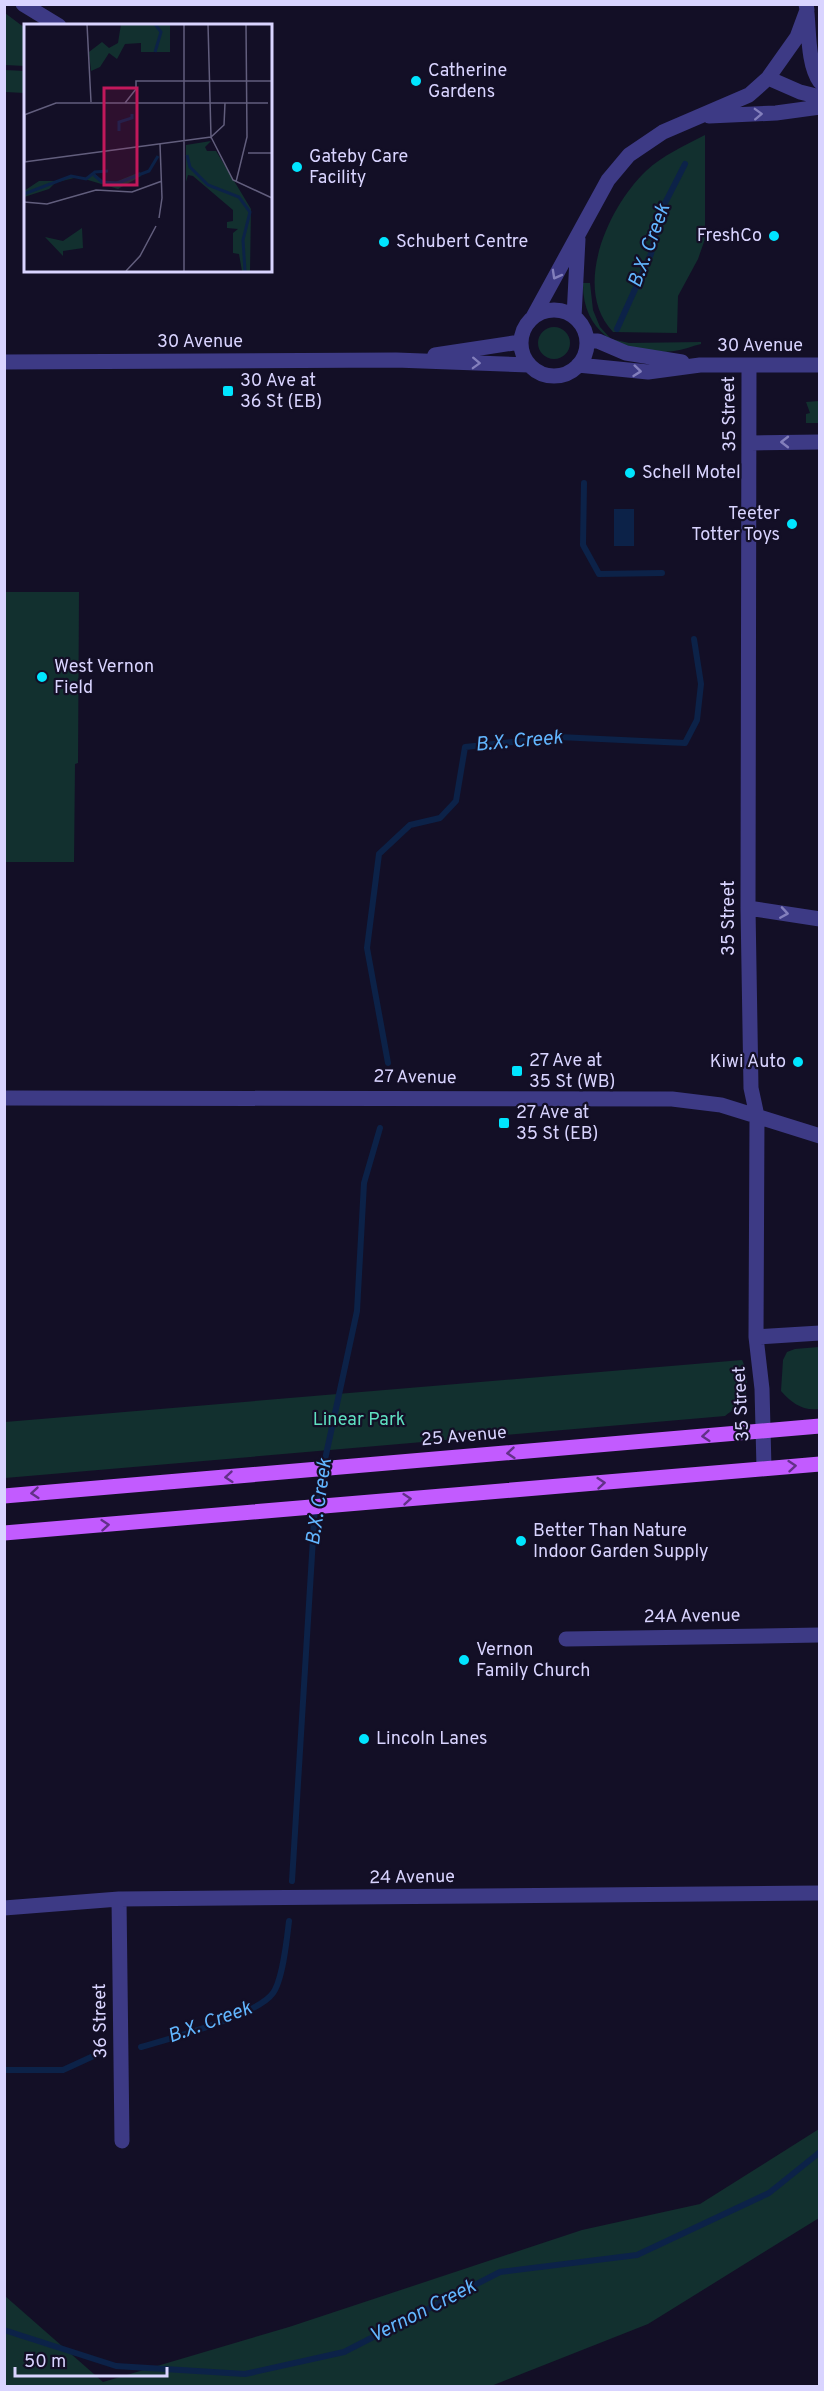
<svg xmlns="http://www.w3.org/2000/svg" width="824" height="2391" font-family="Overpass,sans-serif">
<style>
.green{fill:#12302f}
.water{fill:#0c2248}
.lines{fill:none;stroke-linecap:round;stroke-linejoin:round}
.stream{stroke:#0c2248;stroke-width:6}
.minor{stroke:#3d3a85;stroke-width:15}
.major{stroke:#c25bff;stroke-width:15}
.oneway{stroke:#837fbc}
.oneway2{stroke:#623188}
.poi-dot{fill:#00e5ff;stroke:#130f26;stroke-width:2}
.labels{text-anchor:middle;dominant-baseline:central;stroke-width:4.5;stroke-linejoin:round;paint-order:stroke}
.poi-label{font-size:18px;fill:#d9d4ff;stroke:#130f26;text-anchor:start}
.street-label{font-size:18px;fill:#d9d4ff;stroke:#130f26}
.park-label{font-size:18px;fill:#5fe0c0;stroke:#130f26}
.water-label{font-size:20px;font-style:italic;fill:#62b6ff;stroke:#130f26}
.inset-river{fill:none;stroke:#0c2248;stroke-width:3}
.inset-road{fill:none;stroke:#625e7d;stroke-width:1.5}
.view{fill:#c2185b;fill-opacity:0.15;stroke:#c2185b;stroke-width:3}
.inset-edge{fill:none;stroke:#d9d4ff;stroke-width:3}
</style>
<rect width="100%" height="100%" fill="#130f26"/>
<path class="green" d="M5,13l20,15v38l-20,-1z
M5,70l20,1v22l-20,-1z
M705,135v104l-7,20 -20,37 -1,37 -64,-1c-42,-44 -4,-126 33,-161 17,-16 38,-25 59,-36z
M583,283h7l3,27 7,17 11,12 18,4 72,-1v2c-9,2 -18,6 -27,7 -47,6 -92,-15 -91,-68z
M538 343a16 16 0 1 1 32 0a16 16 0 1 1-32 0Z
M819,401v22h-13v-9l4,-1 -4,-11z
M5,592h74l-1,171 -3,1 -1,98h-69z
M819,1347v62c-17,2 -27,-6 -38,-18l2,-31 4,-8 8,-3z
M742,1360c5,9 7,29 2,39 -4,7 -13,12 -19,17l-720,62v-56z
M819,2129v89l-171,106 -157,62h-486v-90l98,86 186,-55 293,-97 118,-26z"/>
<path class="water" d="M614,509h20v37h-20z"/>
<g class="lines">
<path class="stream" d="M617,329l34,-75 9,-41 25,-49
M584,483l-1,62 16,29 63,-1
M388,1063l-21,-115 12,-94 31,-29 30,-7 16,-17 9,-54 94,-10 126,6 12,-23 4,-36 -7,-45
M292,1881l23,-375 42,-195 7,-128 16,-55
M141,2047c28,-8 117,-32 132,-54 10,-14 14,-55 16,-72
M4,2070h59l37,-17
M4,2330l112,36 129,8 99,-22 156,-80 137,-17 132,-62 51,-41"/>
<path class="minor" d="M23,4l36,22
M807,13c2,21 1,52 13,69
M768,78l32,14 20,5
M709,116l67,-3 44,-6
M521 343a33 33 0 1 1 66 0a33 33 0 1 1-66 0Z
M533,317l75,-137 21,-25 34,-23 86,-37 19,-17 29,-41 10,-27 -1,-6
M574,317l4,-78
M587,341h11l28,12 56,9
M435,355l85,-13
M4,362l392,-2 133,5
M578,365l70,7 52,-7h120
M749,366l-1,542 3,180 6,28 -1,221 6,52 2,79
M751,443l69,-1
M748,908l72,11
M4,1098l668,1 49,6 99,31
M756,1337l64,-4
M566,1639l254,-4
M119,1899l3,242
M4,1908l115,-9 701,-6"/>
<path class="major" d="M4,1496l816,-70
M4,1533l816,-69"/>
</g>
<defs><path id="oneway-chevron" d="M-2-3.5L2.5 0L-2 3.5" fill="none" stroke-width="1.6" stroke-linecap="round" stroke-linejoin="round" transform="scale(1.5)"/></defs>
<g class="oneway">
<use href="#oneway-chevron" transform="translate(758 114) rotate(-2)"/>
<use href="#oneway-chevron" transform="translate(556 275) rotate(119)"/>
<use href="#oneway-chevron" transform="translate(476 363) rotate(2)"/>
<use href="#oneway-chevron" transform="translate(637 371) rotate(6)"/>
<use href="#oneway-chevron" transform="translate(785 442) rotate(180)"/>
<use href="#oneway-chevron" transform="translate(784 913) rotate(9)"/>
</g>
<g class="oneway2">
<use href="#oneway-chevron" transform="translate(706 1436) rotate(175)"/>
<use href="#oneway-chevron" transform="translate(511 1453) rotate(175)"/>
<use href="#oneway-chevron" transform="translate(792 1466) rotate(-5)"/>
<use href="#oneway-chevron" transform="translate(229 1477) rotate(175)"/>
<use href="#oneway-chevron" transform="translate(601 1483) rotate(-5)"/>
<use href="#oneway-chevron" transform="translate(35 1493) rotate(175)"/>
<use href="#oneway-chevron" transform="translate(407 1499) rotate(-5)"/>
<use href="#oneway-chevron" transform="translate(105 1525) rotate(-5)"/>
</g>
<g class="poi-dot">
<circle cx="416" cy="81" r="6"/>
<circle cx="297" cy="167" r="6"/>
<circle cx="774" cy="236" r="6"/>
<circle cx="384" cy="242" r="6"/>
<rect x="222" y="385" width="12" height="12" rx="3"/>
<circle cx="630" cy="473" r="6"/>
<circle cx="792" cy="524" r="6"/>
<circle cx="42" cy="677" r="6"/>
<circle cx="798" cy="1062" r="6"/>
<rect x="511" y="1065" width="12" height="12" rx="3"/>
<rect x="498" y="1117" width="12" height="12" rx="3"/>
<circle cx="521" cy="1541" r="6"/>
<circle cx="464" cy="1660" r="6"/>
<circle cx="364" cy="1739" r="6"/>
</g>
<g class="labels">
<g class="poi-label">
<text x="428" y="71">Catherine<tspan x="428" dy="21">Gardens</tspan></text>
<text x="309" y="157">Gateby Care<tspan x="309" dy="21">Facility</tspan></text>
<text x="762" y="236" text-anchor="end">FreshCo</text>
<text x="396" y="242">Schubert Centre</text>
<text x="240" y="381">30 Ave at<tspan x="240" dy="21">36 St (EB)</tspan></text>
<text x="642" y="473">Schell Motel</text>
<text x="780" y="514" text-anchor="end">Teeter<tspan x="780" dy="21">Totter Toys</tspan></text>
<text x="54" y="667">West Vernon<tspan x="54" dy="21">Field</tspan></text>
<text x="529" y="1061">27 Ave at<tspan x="529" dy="21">35 St (WB)</tspan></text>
<text x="786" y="1062" text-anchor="end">Kiwi Auto</text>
<text x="516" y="1113">27 Ave at<tspan x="516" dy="21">35 St (EB)</tspan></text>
<text x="533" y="1531">Better Than Nature<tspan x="533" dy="21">Indoor Garden Supply</tspan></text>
<text x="476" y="1650">Vernon<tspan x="476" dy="21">Family Church</tspan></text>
<text x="376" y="1739">Lincoln Lanes</text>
</g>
<g class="street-label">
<text x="200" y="342">30 Avenue</text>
<text x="760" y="346">30 Avenue</text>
<text transform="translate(730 414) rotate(-91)">35 Street</text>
<text transform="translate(729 918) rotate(-90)">35 Street</text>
<text transform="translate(415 1078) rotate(1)">27 Avenue</text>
<text transform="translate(742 1404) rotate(-93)">35 Street</text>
<text transform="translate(464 1437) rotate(-5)">25 Avenue</text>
<text transform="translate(692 1617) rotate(-1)">24A Avenue</text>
<text transform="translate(412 1878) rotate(-1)">24 Avenue</text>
<text transform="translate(101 2021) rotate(-91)">36 Street</text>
</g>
<g class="park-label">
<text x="359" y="1420">Linear Park</text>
</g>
<g class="water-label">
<text transform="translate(650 246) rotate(-70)">B.X. Creek</text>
<text transform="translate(519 742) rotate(-5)">B.X. Creek</text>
<text transform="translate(320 1502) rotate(-82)">B.X. Creek</text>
<text transform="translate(210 2023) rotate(-20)">B.X. Creek</text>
<text transform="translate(423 2312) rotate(-27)">Vernon Creek</text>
</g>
</g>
<g transform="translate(24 24)">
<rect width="248" height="248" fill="#130f26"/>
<path d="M97,0h49v28h-29v-9l-16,1 -8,15 -8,-6 -9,14 -9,4 -2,-19 13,-10 7,6 9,-5zM187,117l-6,6 2,4h9l35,58 -1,62h-8l-3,-17 -6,-1v-20l5,-4 -11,-1v-6l6,-1v-11l-40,-34 -5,-1 -2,7v-37zM116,148l1,4 -23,13 -40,-12 -20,5 13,-6 15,2 9,-4 13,11zM15,157h18l-8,8 -25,8v-6zM58,204l1,20 -20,3v5l-18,-19 18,4z" fill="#12302f"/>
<path class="inset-river" d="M131,28l6,-20 -6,-8M95,107v-9l13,-4v-4M163,131l3,12 18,18 31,12 11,15 -7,28 2,31M70,151l8,7 16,1 31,-12 9,-15M0,170l47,-18 15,3 9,-7 13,-1"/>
<path class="inset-road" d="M63,0l4,78M184,0l3,113 13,-12 1,-22M101,79l11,-14v-8h136M0,91l32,-12h212M1,91v47M187,113l22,43 39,18M224,129h24M0,138l187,-25M212,158l11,-45 -1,-113M0,178l23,2 49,-14 36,2 30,-11M135,194l3,-20 -2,-54M102,247l14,-15 16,-30M160,247v-247"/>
<path class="view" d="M80,64h33v97h-33z"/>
<rect width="248" height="248" class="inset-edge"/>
</g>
<rect width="824" height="2391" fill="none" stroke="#d9d4ff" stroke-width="12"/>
<path d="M15 2367v9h152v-9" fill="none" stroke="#d9d4ff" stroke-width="3"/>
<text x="24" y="2367" font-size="18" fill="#d9d4ff" stroke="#130f26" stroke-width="4.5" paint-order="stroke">50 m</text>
</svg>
